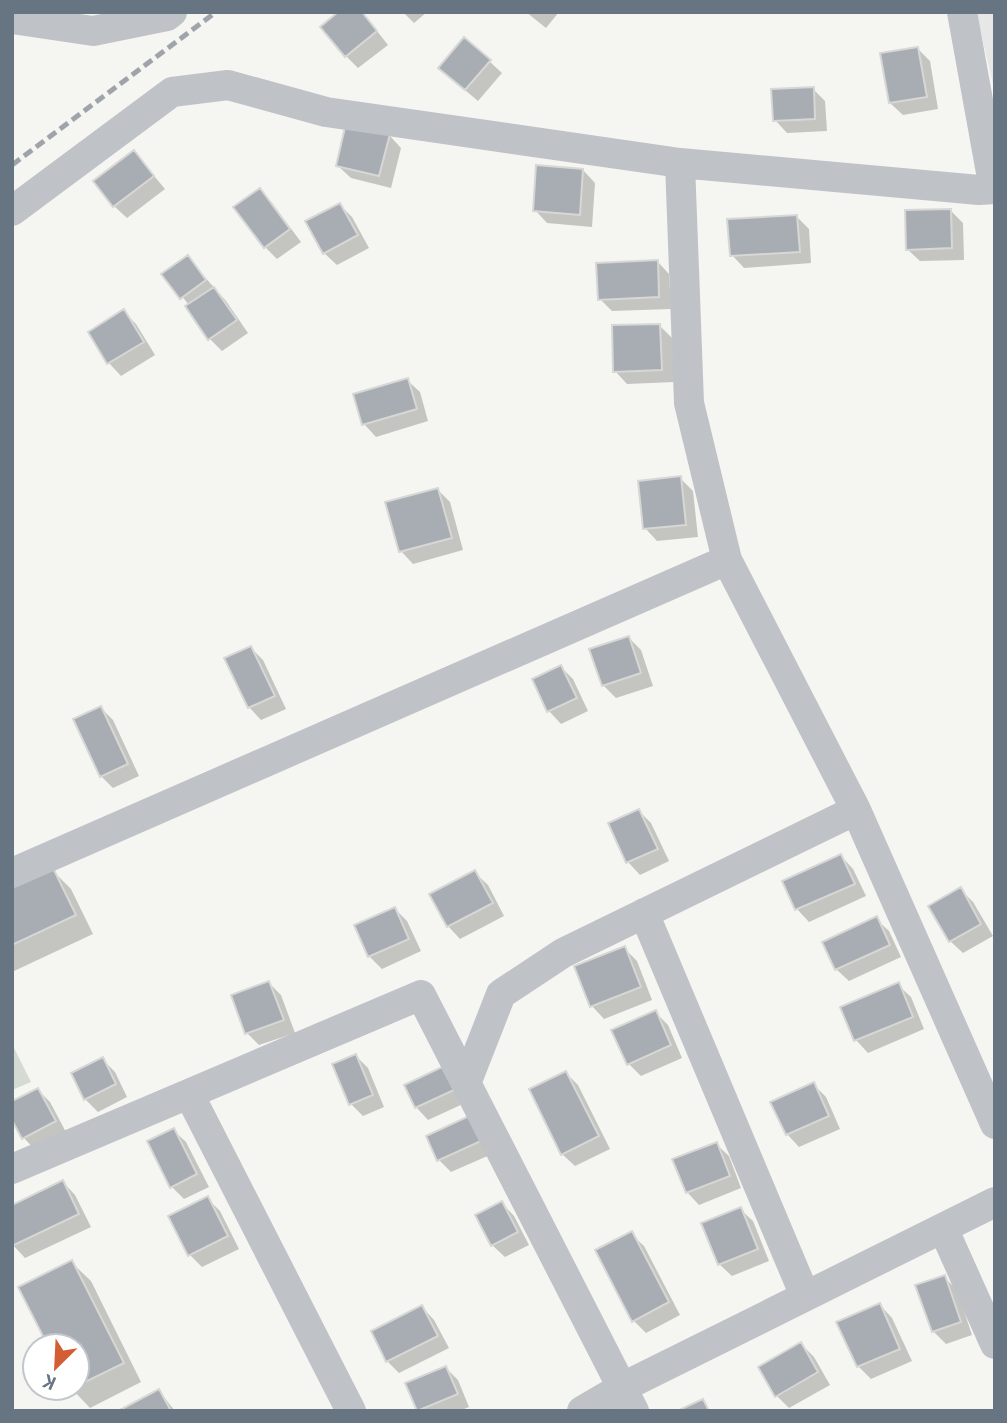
<svg xmlns="http://www.w3.org/2000/svg" width="1007" height="1423" font-family="'PT Sans',sans-serif">
<style>
.built{fill:#e6e7e6}
.green{fill:#d5dad2}
.shadow{fill:#0003}
.building{fill:#a7adb3;stroke:#d7d7d5;stroke-width:2}
.lines{fill:none;stroke-linecap:round;stroke-linejoin:round}
.minor{stroke:#bfc2c6;stroke-width:30}
.rail{stroke:#9fa4aa;stroke-width:5;stroke-dasharray:10 5;stroke-linecap:butt}
</style>
<rect width="100%" height="100%" fill="#f5f5f2"/>
<path class="built" d="M976,12h19v80z"/>
<path class="green" d="M12,1044l19,38 -19,8z"/>
<path class="shadow" d="M362,12l26,33 -30,23 -12,-12z
M403,12h24l-13,11z
M526,12h33l-13,16z
M917,48l13,13 8,48 -35,6 -13,-12z
M489,61l13,12 -24,28 -25,-21z
M813,89l12,12 2,30 -40,2 -12,-13z
M389,135l12,13 -10,40 -40,-10 -13,-12z
M134,152l31,37 -38,29 -13,-12z
M583,170l12,13 -3,44 -45,-4 -12,-13z
M260,190l12,13 29,39 -24,17 -12,-12z
M340,205l12,12 17,31 -32,17 -13,-12z
M951,211l12,12 1,37 -44,1 -13,-12z
M796,216l13,13 2,34 -67,5 -12,-13z
M187,257l39,44 22,32 -26,18 -13,-13 -20,-33 -25,-31z
M657,261l12,13 2,35 -59,2 -12,-12z
M124,312l12,12 19,31 -34,21 -12,-13 -19,-31z
M660,326l12,12 2,44 -47,2 -12,-13z
M407,380l13,12 8,29 -52,16 -12,-13z
M680,478l13,13 5,46 -41,4 -12,-13z
M438,490l12,12 13,48 -50,14 -12,-13z
M629,638l12,12 12,36 -37,12 -13,-13z
M251,648l12,12 23,49 -25,11 -12,-13z
M561,667l12,12 15,32 -27,13 -12,-13 -15,-31z
M101,708l12,12 26,56 -26,12 -12,-12z
M639,811l12,12 18,38 -29,14 -12,-13 -18,-38z
M841,856l12,13 13,27 -57,26 -12,-13 -13,-27z
M52,870l19,19 22,45 -81,38v-83z
M475,873l13,12 16,31 -44,23 -12,-13z
M960,889l13,13 20,34 -30,17 -13,-12z
M395,909l12,12 14,30 -39,18 -13,-13z
M876,919l13,12 12,26 -52,24 -13,-12z
M624,948l13,13 15,39 -48,19 -12,-13z
M269,983l12,12 14,38 -36,12 -12,-12z
M898,985l13,12 13,32 -56,24 -12,-13z
M655,1012l13,13 14,33 -41,18 -12,-12z
M356,1056l12,12 16,39 -21,9 -12,-12z
M103,1060l12,12 12,25 -29,15 -13,-13z
M442,1069l23,34 -37,17 -12,-13z
M566,1073l12,12 32,64 -35,17 -13,-12z
M813,1084l13,13 14,32 -41,18 -12,-13z
M38,1090l12,12 17,32 -31,17 -12,-13 -12,-21z
M469,1118l23,36 -41,18 -12,-12z
M173,1130l13,12 23,45 -25,12 -12,-12z
M716,1144l13,12 12,32 -42,17 -12,-13z
M63,1182l12,13 16,32 -66,31 -13,-14z
M208,1199l12,12 19,38 -37,18 -12,-12z
M502,1203l12,13 15,29 -24,12 -13,-12z
M740,1209l13,12 16,40 -37,15 -13,-12z
M631,1234l13,12 36,69 -34,18 -13,-13z
M72,1263l19,18 50,101 -51,26 -19,-20h6v-42h-27z
M944,1277l13,13 15,45 -26,9 -13,-13z
M880,1305l12,13 20,43 -41,18 -13,-13z
M422,1307l12,13 15,28 -50,25 -12,-12z
M801,1344l13,13 16,28 -41,23 -12,-12z
M446,1368l12,12 11,27 -10,4h-40z
M159,1391l16,20h-53z"/>
<path class="building" d="M338,12h24l15,19 -32,26 -25,-30z
M464,37l27,23 -26,30 -27,-22z
M918,47l9,50 -38,6 -9,-50z
M814,87l1,32 -42,2 -2,-32z
M346,123l44,11 -11,42 -43,-10z
M134,150l20,26 -41,31 -20,-26z
M536,165l47,4 -3,46 -47,-4z
M260,188l30,41 -26,19 -31,-41z
M340,203l18,32 -35,19 -18,-33z
M951,209l1,39 -46,2 -1,-40z
M797,215l3,37 -70,4 -3,-37z
M188,255l18,25 -26,19 -19,-25z
M658,260l1,37 -61,3 -2,-37z
M214,287l23,33 -29,20 -23,-34z
M124,309l20,33 -37,22 -19,-32z
M660,324l2,46 -49,2 -1,-47z
M408,378l9,31 -55,16 -9,-31z
M681,476l5,49 -43,4 -5,-48z
M438,488l14,50 -53,14 -14,-50z
M629,636l12,37 -39,13 -13,-37z
M251,646l24,50 -27,12 -24,-50z
M561,665l16,33 -30,14 -15,-33z
M101,706l27,58 -28,13 -27,-58z
M639,809l19,40 -32,14 -18,-40z
M841,854l14,30 -60,26 -13,-29z
M53,868l23,47 -64,30v-58z
M475,870l18,33 -46,24 -18,-33z
M961,887l20,37 -32,18 -21,-36z
M395,907l14,32 -41,18 -14,-32z
M877,916l13,29 -55,25 -13,-28z
M625,946l16,41 -51,20 -16,-41z
M269,981l15,39 -39,14 -14,-39z
M899,982l14,35 -59,24 -14,-34z
M656,1010l15,35 -44,20 -16,-35z
M356,1054l17,41 -24,10 -17,-41z
M103,1057l13,27 -32,16 -13,-27z
M442,1067l12,23 -39,18 -11,-23z
M566,1071l33,65 -38,19 -32,-66z
M814,1082l15,34 -43,19 -16,-33z
M38,1088l18,33 -34,18 -10,-19v-19z
M469,1116l12,25 -44,20 -11,-25z
M174,1128l23,46 -27,14 -23,-47z
M717,1142l13,34 -44,17 -14,-34z
M63,1180l16,34 -67,32v-41z
M208,1196l20,40 -40,20 -20,-40z
M502,1201l16,31 -27,14 -16,-31z
M741,1207l17,42 -40,16 -17,-42z
M632,1231l37,71 -37,20 -37,-72z
M72,1260l52,103 -47,23v-40h-29l-30,-59z
M945,1275l16,47 -29,10 -17,-47z
M880,1303l20,46 -43,18 -21,-45z
M422,1305l16,31 -52,26 -15,-31z
M801,1342l17,30 -43,25 -17,-30z
M446,1366l12,28 -41,17 -12,-28z
M159,1389l12,22h-53z
M703,1399l6,12h-32z"/>
<g class="lines">
<path class="minor" d="M962,12l32,177
M12,19l81,12 74,-15 5,-4
M680,163l9,240 38,157 129,250 139,314
M12,211l160,-119 56,-7 98,27 354,51 299,27 16,-1
M12,873l715,-313
M644,913l161,383
M467,1081l34,-87 62,-41 293,-143
M189,1094l162,317
M12,1169l409,-174 213,416
M943,1228l52,116
M582,1411l41,-24 372,-185"/>
<path class="rail" d="M12,165l204,-153"/>
</g>
<rect width="1007" height="1423" fill="none" stroke="#677481" stroke-width="28"/>
<g transform="translate(56 1367) rotate(204)"><circle r="33" fill="#ffffff" stroke="#c2c7cd" stroke-width="2"/>
<path d="M0-5L12 26L0 18L-12 26Z" fill="#d45e33"/>
<text y="-10" font-size="19" font-weight="bold" text-anchor="middle" fill="#677481">K</text>
</g>
</svg>
